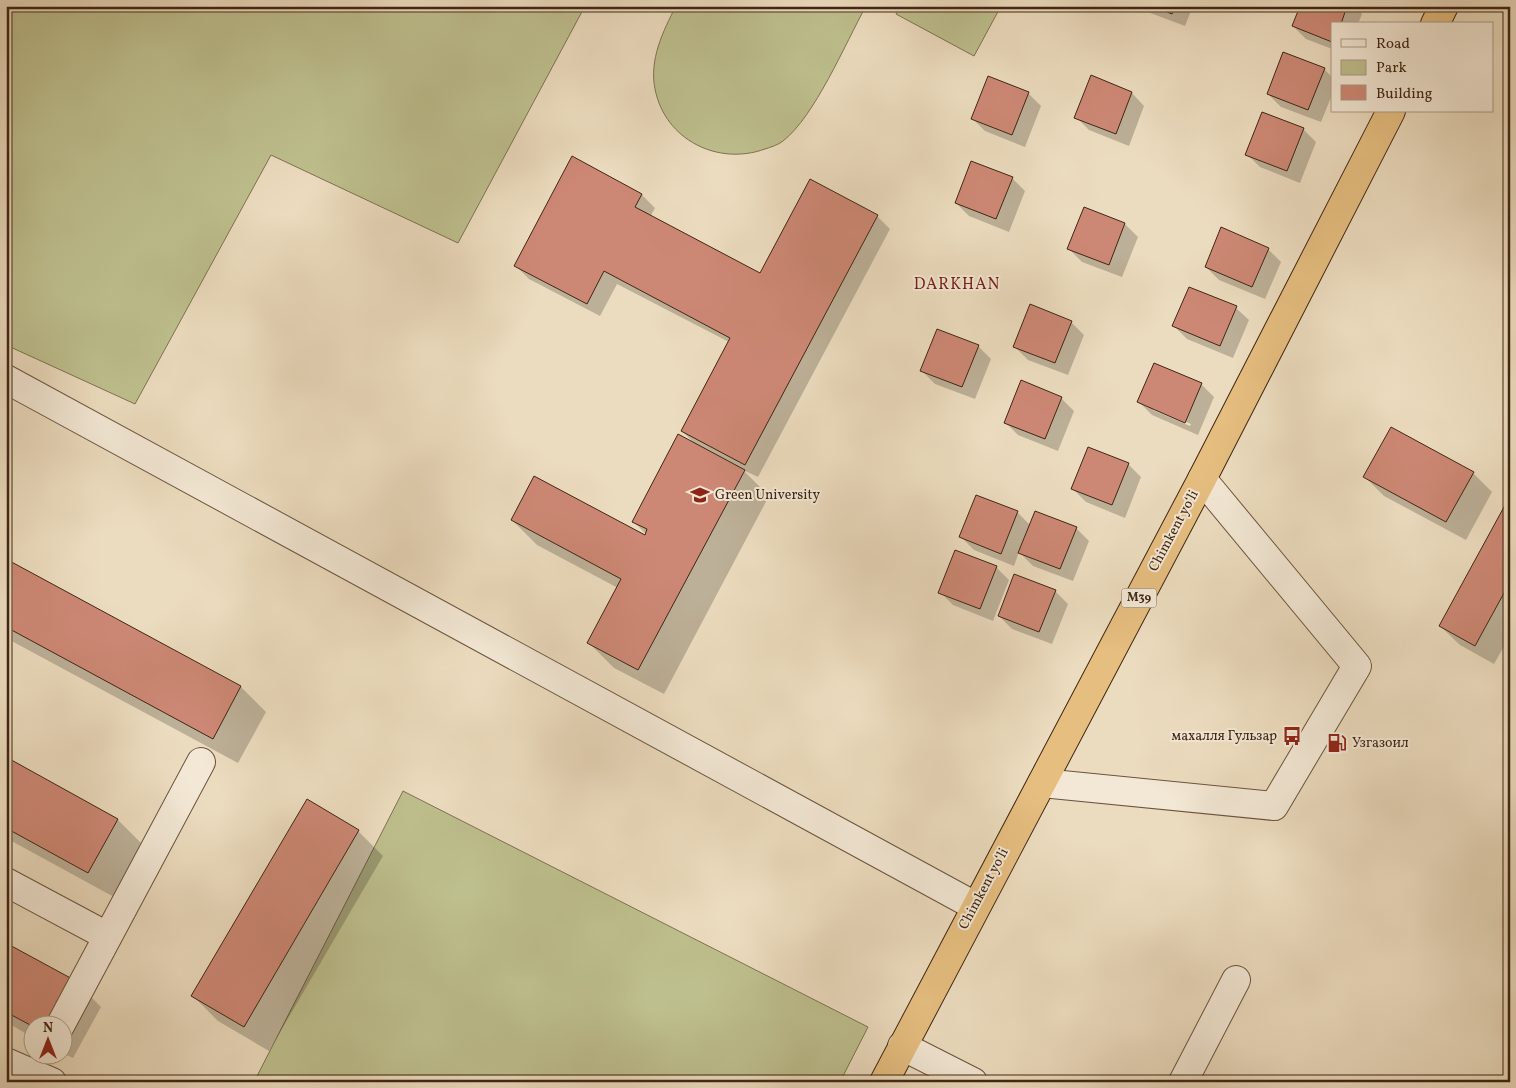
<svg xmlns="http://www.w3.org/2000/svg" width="1516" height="1088" font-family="Vollkorn,serif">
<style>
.green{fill:#bebf8e;stroke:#7e7250}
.shadow{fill:#0003;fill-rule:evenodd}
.building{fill:#cd8875;stroke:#3f2613}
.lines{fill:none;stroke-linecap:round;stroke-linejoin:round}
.minor-casing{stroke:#6a543e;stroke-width:30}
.highway-casing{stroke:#3f2613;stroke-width:30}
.minor{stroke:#f3e8d5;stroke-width:28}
.highway{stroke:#e6be80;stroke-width:28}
.labels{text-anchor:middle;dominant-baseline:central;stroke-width:4;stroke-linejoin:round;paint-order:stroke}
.shield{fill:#f3e8d5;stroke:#75604d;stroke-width:1}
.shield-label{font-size:12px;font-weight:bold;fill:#3f2613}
.poi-label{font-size:14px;fill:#3f2613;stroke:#f3e8d5;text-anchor:start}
.street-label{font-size:14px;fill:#3f2613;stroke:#f3e8d5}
.quarter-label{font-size:16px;letter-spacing:1px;fill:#7a1f14;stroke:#f3e8d5}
</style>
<rect width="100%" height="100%" fill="#ecdcbf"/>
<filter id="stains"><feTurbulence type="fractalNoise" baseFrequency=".004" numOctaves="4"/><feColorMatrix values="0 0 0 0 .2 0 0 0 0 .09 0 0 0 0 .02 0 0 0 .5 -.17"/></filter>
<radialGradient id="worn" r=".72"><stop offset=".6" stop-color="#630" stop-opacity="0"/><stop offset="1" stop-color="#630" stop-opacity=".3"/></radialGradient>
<path class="green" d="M6,6h579l-127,237 -187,-88 -136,249 -129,-59z
M676,6h190c-21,38 -51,110 -83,135 -5,4 -12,6 -18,8 -47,17 -100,-9 -110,-60 -6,-29 8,-58 21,-83z
M901,6h100l-27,50 -78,-42z
M403,791l465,236 -28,55h-586z"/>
<path class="shadow" d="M1141,6h52l-8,20 -40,-15z
M1301,6h54l7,8 -4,10h-26v25l-26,-10 -13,-13z
M1324,69l8,8v18l-11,27 -40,-15 -13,-13z
M1028,93l13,13 -16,41 -40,-16 -13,-13z
M1132,93l12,13 -15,40 -40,-16 -13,-13z
M1303,129l13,13 -16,41 -40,-16 -13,-13z
M573,158l69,37 13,13 -5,9 111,58 116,-59 13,13 -132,248 -15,-7 26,26 -105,198 -50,-26 -26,-26 30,-54 -81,-43 -25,-25 133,17 1,-3 -13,-13 61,-78 -12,-12 47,-89 -112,-58 -17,32 -71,-37 -13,-13z
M1012,178l13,13 -16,41 -40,-16 -13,-13z
M1125,224l13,13 -16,40 -40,-15 -13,-13z
M1268,249l13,13 -16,37 -46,-19 -13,-13z
M1236,308l13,12 -16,38 -46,-19 -13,-13z
M1071,322l13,13 -16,40 -40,-15 -13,-13z
M978,346l13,13 -16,40 -40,-15 -13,-13z
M1201,384l13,13 -16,38 -46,-20 -13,-13zM1153,407l38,17 -1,2 -37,-16z
M1061,398l13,13 -16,40 -40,-16 -13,-13z
M1128,464l13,13 -16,41 -39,-16 -13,-13z
M1473,473l19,19 -26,48 -82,-44 -19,-19z
M1510,499v137l-16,28 -34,-19 -20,-19z
M1017,512l14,14 45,2 13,13 -16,40 -40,-15 -14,-14 -5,14 -40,-16 -13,-13z
M6,560l235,127 25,25 -28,51 -232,-125z
M996,567l13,13 -16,41 -40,-16 -13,-13z
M1055,591l13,13 -16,40 -40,-15 -13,-13z
M6,759l112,61 25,25 -29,52 -108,-59z
M358,831l25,25 -114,195 -51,-30 -25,-25z
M6,945l70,37 25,25 -28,51 -11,-5v-27h-30v11l-26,-15z"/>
<path class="building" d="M1152,6h23l-3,8z
M1300,6h47l-6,18h-9v18l-40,-16z
M1283,52l42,16 -17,42 -41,-16z
M1091,75l41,17 -16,42 -42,-16z
M988,76l41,16 -17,43 -41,-16z
M1262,112l42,16 -17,43 -42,-16z
M572,156l70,38 -7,13 125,66 50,-94 68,36 -133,250 -64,-34 49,-93 -126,-67 -17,33 -73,-38z
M971,161l42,16 -17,42 -41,-16z
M1084,207l41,16 -16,42 -42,-16z
M1221,227l48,21 -17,39 -47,-20z
M1189,287l48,19 -17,40 -48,-20z
M1030,304l42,17 -17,42 -42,-16z
M937,329l42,16 -17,42 -42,-16z
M1154,363l48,20 -17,40 -48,-21z
M1021,380l41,17 -17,42 -41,-16z
M1391,427l83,45 -28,50 -83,-45z
M678,434l67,36 -107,200 -51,-27 34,-64 -110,-59 23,-44 111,59 2,-6 -15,-7z
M1088,447l41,16 -17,42 -41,-16z
M976,495l42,16 -17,43 -42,-17z
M1510,496v86l-35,64 -36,-20z
M1035,511l42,16 -17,42 -42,-16z
M955,550l42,16 -17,43 -42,-16z
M6,559l235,127 -28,53 -207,-112z
M1014,574l42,16 -17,42 -41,-16z
M6,757l112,62 -30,54 -82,-45z
M307,799l52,31 -115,197 -53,-31z
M6,943l70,38 -24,45h-20l-26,-14z"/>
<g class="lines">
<g class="minor-casing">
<path id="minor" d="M6,379l969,527
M1042,783l232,23 83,-140 -155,-187
M6,882l101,54
M60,1026l141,-264
M902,1046l71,36
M6,1062l46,20
M1183,1082l53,-102"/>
</g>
<g class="highway-casing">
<path id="highway" d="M1435,24l9,-18
M884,1082l318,-603 189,-368"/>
</g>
<use href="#minor" class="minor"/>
<use href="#highway" class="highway"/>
</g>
<defs>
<g id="university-bare" transform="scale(1.5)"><path d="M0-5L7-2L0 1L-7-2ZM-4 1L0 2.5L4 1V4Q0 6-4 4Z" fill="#8f2418" stroke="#f3e8d5" stroke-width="2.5" paint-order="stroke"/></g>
<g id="bus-bare" transform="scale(1.5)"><path d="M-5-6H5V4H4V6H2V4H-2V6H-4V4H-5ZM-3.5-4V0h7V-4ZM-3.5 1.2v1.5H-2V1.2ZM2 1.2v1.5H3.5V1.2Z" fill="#8f2418" stroke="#f3e8d5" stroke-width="2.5" paint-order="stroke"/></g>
<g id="fuel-bare" transform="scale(1.5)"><path d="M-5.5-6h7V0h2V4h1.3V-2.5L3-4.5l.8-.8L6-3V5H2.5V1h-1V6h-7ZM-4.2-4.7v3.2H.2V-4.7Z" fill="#8f2418" stroke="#f3e8d5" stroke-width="2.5" paint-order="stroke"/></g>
</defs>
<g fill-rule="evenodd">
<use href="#university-bare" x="700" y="495"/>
<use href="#bus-bare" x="1292" y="736"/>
<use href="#fuel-bare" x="1337" y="743"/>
</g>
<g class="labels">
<rect class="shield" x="1121.5" y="588.5" width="35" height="19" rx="4"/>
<g class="shield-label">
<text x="1139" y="598">M39</text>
</g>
<g class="poi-label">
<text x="715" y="495">Green University</text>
<text x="1277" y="736" text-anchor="end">махалля Гульзар</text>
<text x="1352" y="743">Узгазоил</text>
</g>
<g class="street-label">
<text transform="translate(1174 531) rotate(-62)">Chimkent yo‘li</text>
<text transform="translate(984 889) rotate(-62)">Chimkent yo‘li</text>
</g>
<g class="quarter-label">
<text x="957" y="285">DARKHAN</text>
</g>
</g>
<rect width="1516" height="1088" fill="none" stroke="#ecdcbf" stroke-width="25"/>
<rect x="8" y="8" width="1501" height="1073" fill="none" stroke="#3f2613" stroke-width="2.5"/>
<rect x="12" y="12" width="1491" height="1063" fill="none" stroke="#3f2613"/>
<rect x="1331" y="22" width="162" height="90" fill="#f3e8d5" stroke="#ab9a87"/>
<rect x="1341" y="39" width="25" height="8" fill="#f3e8d5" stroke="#ab9a87"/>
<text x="1376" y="48" font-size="15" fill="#3f2613">Road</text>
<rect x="1341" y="60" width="25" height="15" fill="#bebf8e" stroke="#ab9a87"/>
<text x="1376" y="72" font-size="15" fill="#3f2613">Park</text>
<rect x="1341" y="85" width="25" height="15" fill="#cd8875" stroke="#ab9a87"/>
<text x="1376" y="98" font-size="15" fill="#3f2613">Building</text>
<g transform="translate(48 1040)"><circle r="24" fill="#f3e8d5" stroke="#ab9a87"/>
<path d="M0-4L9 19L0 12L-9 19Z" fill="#8f2418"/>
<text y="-8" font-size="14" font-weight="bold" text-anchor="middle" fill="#3f2613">N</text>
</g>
<rect width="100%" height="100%" filter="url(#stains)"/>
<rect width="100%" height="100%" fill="url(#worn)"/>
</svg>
